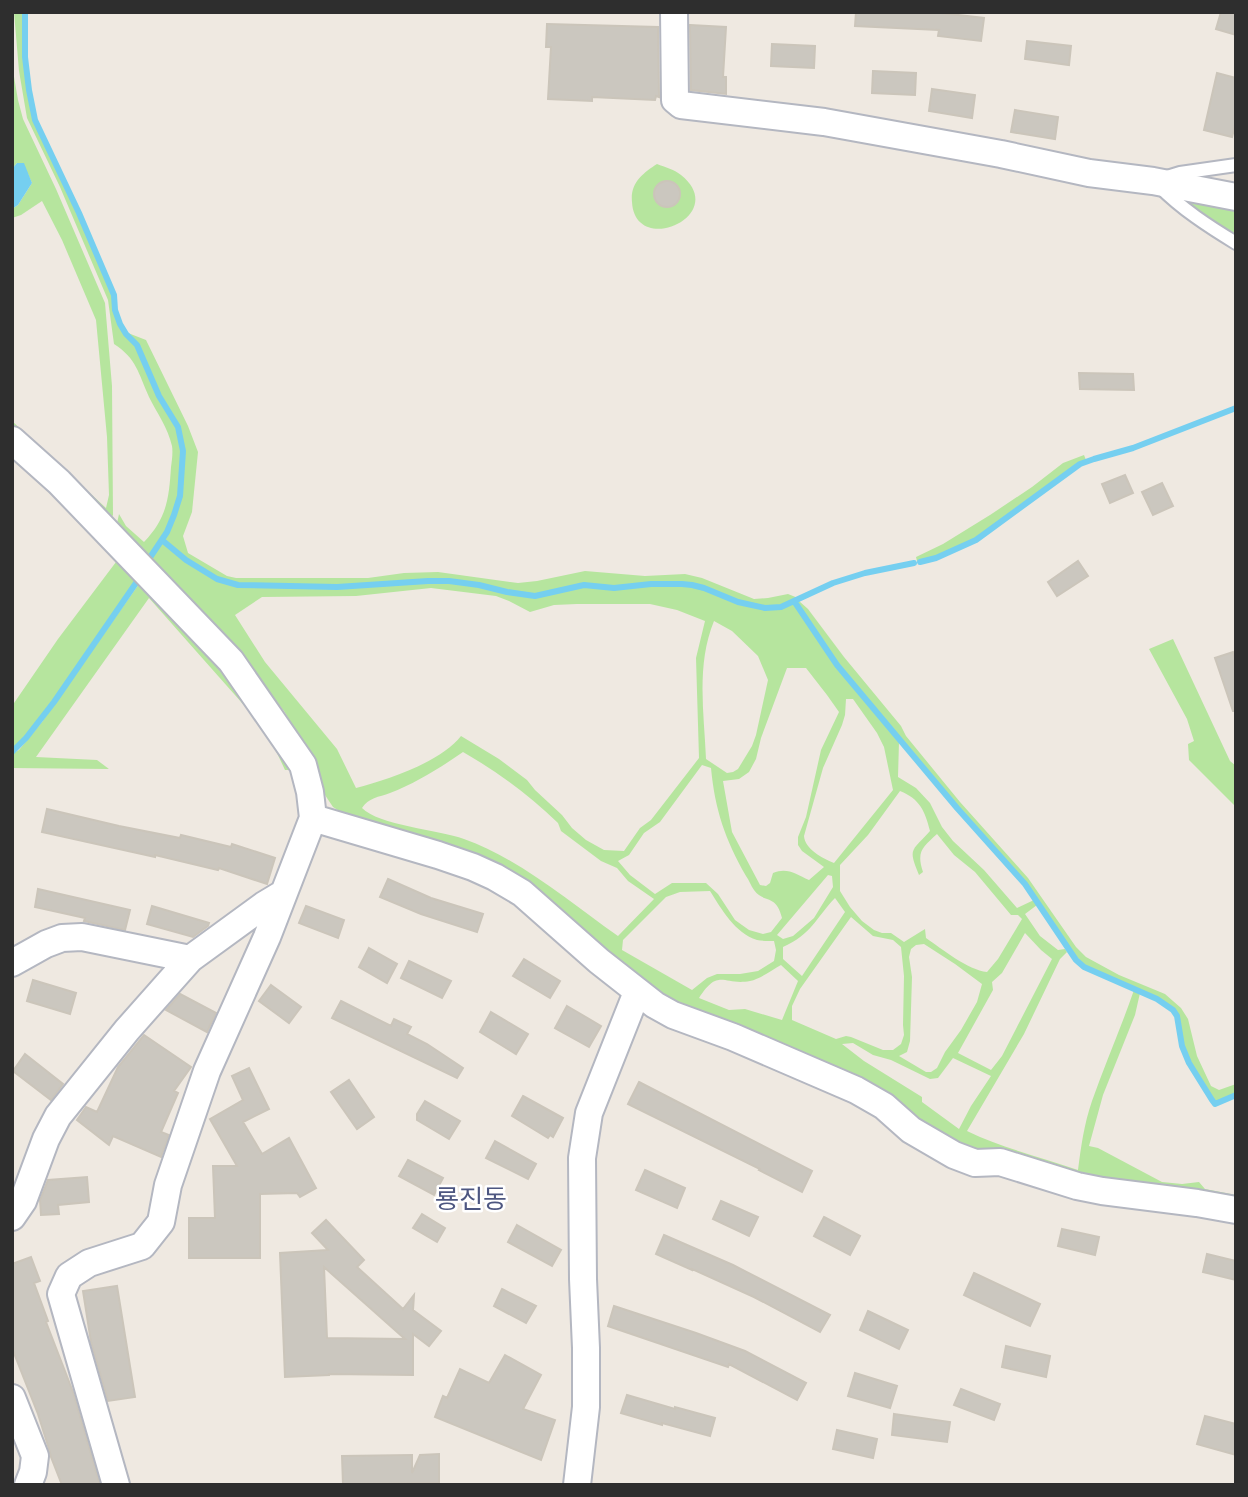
<svg xmlns="http://www.w3.org/2000/svg" width="1248" height="1497" font-family="Manrope,'Noto Sans KR',sans-serif">
<style>
.green{fill:#b6e59e;fill-rule:evenodd}
.water{fill:#75cff0}
.lines{fill:none;stroke-linecap:round;stroke-linejoin:round}
.stream{stroke:#75cff0;stroke-width:6}
.building{fill:#cbc7bf;stroke:#cbc5ba;stroke-width:2;fill-rule:evenodd}
.service-casing{stroke:#b4b7c1;stroke-width:16}
.minor-casing{stroke:#b4b7c1;stroke-width:30}
.service{stroke:#fff;stroke-width:12}
.minor{stroke:#fff;stroke-width:26}
.labels{text-anchor:middle;dominant-baseline:central;stroke-width:5;stroke-linejoin:round;paint-order:stroke}
.quarter-label{font-size:26px;fill:#4d5680;stroke:#fff}
</style>
<rect width="100%" height="100%" fill="#efe9e1"/>
<path class="green" d="M14,12h9v45l4,33 7,31 43,92 35,83 2,14 5,14 6,11 11,11 21,50 19,31 6,24 -4,45 -5,19 -7,16 -16,24 3,1 9,-14 23,19 31,19 22,7 99,1 91,-6 21,1 30,4 28,6 28,4 49,-10 30,2 37,-3h41l11,3 35,14 18,5 9,2 16,-2 12,-5 43,63 63,76 -1,35 18,11 14,15 12,24 11,14 31,29 33,38 17,-8 3,5 -12,9 15,22 18,14 7,-1 2,3 -7,7 -36,75 -57,97c35,17 74,26 111,39 3,-23 6,-46 14,-69 13,-37 29,-73 42,-111l6,3 -5,22 -32,80 -14,51 9,2 64,34 20,2 17,-2 6,7 31,6v7l-98,-14 -170,-39 -39,-23 -46,-34 -208,-84 -100,-77 -225,-113 -17,-11 -8,-12 -22,-52 -19,-32 -36,-44 -132,-139 3,-14 7,12 18,16c23,-24 25,-44 27,-75 1,-7 2,-15 1,-21 -4,-18 -15,-33 -23,-49 -11,-24 -12,-38 -35,-53l-6,-44 -48,-113 -33,-69 -8,-47zM431,588l65,8 13,5 21,11 24,-7 23,-1h73l27,6 28,11 -9,37 3,100 -48,62 -11,8 -16,23 -20,-1 -18,-10 -14,-12 -10,-13 -27,-25 -8,-10 -28,-21 -38,-23c-20,26 -74,44 -105,52l-19,-39 -72,-87 -30,-47 27,-18 94,-1zM714,621l18,10 26,25 10,24 -12,55 -4,11 -14,23 -5,3 -6,1 -21,-14c-2,-47 -10,-94 8,-138zM787,668h19l21,27 12,17 -18,38 -15,67 -8,20v8l4,6 22,16 -15,13c-13,-6 -22,-13 -36,-7l-3,10 -4,3 -6,-1 -28,-53 -9,-51 16,-2 10,-7 7,-13 5,-21zM846,699h7l24,34 7,14 9,43 -59,73c-12,-5 -29,-14 -30,-27l19,-68 19,-43 3,-10zM463,752c35,20 66,43 95,71l3,8 40,30 16,7 11,13 26,18 -36,37c-49,-34 -98,-77 -154,-97 -25,-9 -86,-14 -102,-31 6,-10 17,-11 28,-15 26,-10 50,-25 73,-41zM702,765l9,3c4,42 14,71 35,108 3,4 5,10 8,14 10,14 22,3 28,28l-11,14 -8,2 -14,-4 -14,-10 -17,-26 -12,-11h-34l-17,11 -25,-19 -12,-14 11,-6 15,-22 16,-11zM900,791c20,8 25,20 30,40 -19,21 -22,17 -11,44l4,-3c-7,-21 0,-25 14,-38l17,21 21,17 36,43h7l4,4 -24,40 -11,13c-19,-2 -45,-23 -61,-34l-1,-9 -21,13 -13,-9h-9l-8,-3 -12,-9 -12,-14 -10,-16v-26l28,-30zM828,875l4,1 1,11 -19,31 -21,18 -10,3 -6,-4zM710,891c12,19 25,42 47,49 5,1 12,1 17,1l2,9 -2,11 -16,10 -18,3h-23l-10,4 -15,12 -70,-40 1,-10 43,-43 14,-5zM835,898l10,14 -43,64 -19,-17v-12c29,-13 32,-28 52,-49zM851,917l22,19 20,4 8,7 3,29 -1,49 1,10 -3,9 -8,6h-10l-32,-13 -5,-1 -10,3 -44,-19v-14l8,-17zM1025,933l16,17 11,9 -50,97 -11,14 -33,-17 35,-63 -1,-8 10,-9zM924,944l31,20 27,20 -5,18 -16,28 -16,22 -8,16 -6,4h-5l-27,-16 8,-4 3,-11 2,-64 -3,-20 2,-8 5,-4zM781,965l17,16 -16,39 -37,-11 -16,1 -30,-12c20,-31 24,-12 51,-17 10,-2 22,-11 31,-16zM853,1043l20,12 18,5 39,19 8,-1 15,-20 38,18 -20,30 -12,23 -37,-27v-5l-58,-36 -22,-17z
M12,65l6,35 5,19 33,70 49,114 7,83 1,129 -4,7 -97,-91v-10l94,87 3,-13 -2,-58 -11,-117 -34,-80 -20,-39 -21,14 -9,3v-9l6,-4 14,-22 -4,-9 -11,-11 -5,6z
M657,164c8,3 18,6 24,11 50,40 -46,83 -49,27 -2,-19 11,-29 25,-38z
M1182,195l54,15v26l-40,-26z
M128,333l18,7 42,86 10,26 -6,60 -9,24 5,17 39,23 9,2h132l36,-5 34,-1 80,11 19,-2 48,-10 60,5 40,-2 17,4 52,21 14,-1 20,-4 10,4 -17,7h-25l-17,-5 -35,-14 -22,-4 -31,1 -37,3 -30,-3 -49,11 -28,-4 -27,-6 -31,-4 -21,-1 -55,5 -36,1 -99,-1 -20,-7 -31,-18 -23,-19 12,-24 5,-20 4,-45 -6,-25 -19,-31 -21,-51z
M1084,455l2,5 -7,3 -65,46 -38,30 -40,17 -19,5 -1,-4 27,-13 47,-29 42,-28 31,-24z
M19,459l119,117 -3,6c-39,56 -76,119 -123,168v-44l46,-67 58,-77z
M141,581l80,84 67,96 1,9h-4l-16,-34 -19,-24 -101,-114 -113,159 61,3 12,9 -97,-1v-14l7,-4 23,-28z
M799,601l9,8 36,48 57,69 5,10 54,66 68,76 48,69 10,10 33,18 46,19 16,14 7,11 9,37 14,30 8,4 17,-6v9l-20,9 -3,-3 -22,-36 -7,-18 -6,-29 -4,-7 -16,-12 -73,-31 -17,-19 -42,-63 -68,-77 -120,-143 -41,-62z
M1173,639l57,122 6,5v41l-47,-47 -1,-16 6,-3 -7,-22 -38,-70z"/>
<path class="water" d="M17,163h7l8,20 -14,22 -6,4v-40z"/>
<g class="lines">
<path class="stream" d="M25,12v45l4,33 6,30 44,93 35,82 1,15 5,14 6,10 11,11 22,51 19,31 5,24 -3,45 -6,19 -7,17 -16,24
M162,540l24,20 31,19 21,6 99,2 91,-6h21l30,4 28,7 28,4 49,-11 30,3 37,-4h31l10,1 12,3 34,14 27,6 16,-1 52,-24 32,-10 49,-10
M920,562l16,-4 40,-18 104,-76 14,-5 39,-11 103,-40
M794,601l43,64 120,143 68,76 51,76 8,7 73,32 16,11 4,6 5,30 7,17 23,37 3,4 21,-9
M12,752l14,-14 28,-36 82,-119"/>
</g>
<path class="building" d="M856,12h76l52,6 -3,23 -43,-5 1,-6 -84,-4z
M1221,12h15v23l-20,-6z
M547,24l111,3 1,70 -3,-1 -1,4 -63,-3v4l-44,-2 3,-52h-5z
M690,25l36,2 -3,50h3v17l-35,-4z
M1027,41l44,5 -2,19 -44,-6z
M772,44l43,2 -1,22 -43,-2z
M873,71l43,2 -1,22 -43,-2z
M1217,73l19,5v44l-4,15 -28,-7z
M932,89l43,6 -3,23 -43,-7z
M1015,110l43,7 -3,22 -44,-7z
M654 194a13 13 0 1 1 26 0a13 13 0 1 1-26 0Z
M1079,373l54,1 1,16 -54,-1z
M1125,475l8,18 -23,10 -8,-19z
M1162,483l11,23 -20,9 -11,-23z
M1078,561l10,15 -31,20 -9,-14z
M1233,652l3,10v49h-3l-18,-53z
M47,809l72,17 61,12 1,-3 50,12 1,-3 43,14 -8,26 -48,-16 -1,2 -63,-15v2l-113,-25z
M388,879l43,19 52,16 -6,18 -56,-18 -41,-17z
M38,889l92,21 -5,20 -41,-9 1,-3 -50,-11z
M152,906l57,17 -1,3 -15,11 -46,-13z
M306,906l38,14 -6,18 -39,-15z
M369,948l28,16 -10,19 -28,-16z
M524,959l36,22 -10,17 -37,-22z
M409,961l42,20 -9,17 -41,-20z
M33,980l43,13 -6,21 -43,-13z
M271,985l30,22 -12,16 -30,-22z
M180,994l36,19 -9,19 -41,-22z
M341,1001l50,25 3,-7 17,8 -4,7 20,10 36,24 -6,10 -125,-60z
M567,1006l34,20 -12,21 -34,-19z
M491,1012l37,22 -12,20 -36,-22z
M144,1035l47,32 -17,24 4,2 -17,39 8,3 -8,22 -48,-21 -4,9 -32,-25 9,-13 11,5 21,-45z
M25,1054l38,30 -12,16 -38,-29z
M249,1068l20,41 -26,13 19,32 27,-16 27,50 -16,9 -3,-4 -37,1v64h-71v-40h26l-2,-52h24l-27,-47 33,-19 -11,-24z
M349,1080l25,37 -17,12 -26,-37z
M639,1082l173,89 -10,21 -43,-22 1,-1 -132,-65z
M523,1096l40,22 -10,19 -3,-2 -2,3 -36,-22z
M425,1101l35,20 -11,18 -32,-19v-6z
M495,1141l41,23 -8,15 -42,-21z
M408,1160l35,18 -9,17 -35,-19z
M645,1170l40,18 -8,20 -41,-18z
M87,1177l2,25 -31,3 1,9 -18,1 -1,-15 8,-20z
M721,1201l37,16 -9,19 -36,-17z
M422,1214l23,14 -8,14 -24,-14z
M824,1217l36,19 -10,19 -36,-19z
M326,1220l38,40 -7,7 46,42 11,-14 -1,15 28,21 -12,15 -16,-12v41l-84,-1v1l-44,2 -5,-124 48,-3 -16,-17zM324,1267l81,72 -78,-1z
M517,1225l44,25 -9,16 -44,-24z
M1062,1229l37,8 -4,18 -37,-9z
M664,1235l69,30 97,50 -10,17 -66,-35 -62,-28v1l-36,-16z
M1207,1254l29,7v19l-33,-8z
M31,1257l9,24 -6,2 14,38 -2,1 27,70 27,93h-38l-11,-28 -2,-8 -11,-35 -26,-66v-84z
M974,1273l66,31 -10,22 -66,-31z
M117,1286l18,111 -27,4 -17,-59 -8,-51z
M502,1289l34,17 -10,17 -32,-17z
M614,1306l82,27 49,18 61,32 -9,17 -68,-36 -1,3 -120,-41z
M868,1311l40,19 -9,19 -39,-19z
M1006,1346l44,10 -4,21 -44,-10z
M505,1355l36,20 -18,34 32,11 -14,40 -106,-43 8,-21 4,2 13,-29 29,14z
M855,1373l42,13 -7,22 -42,-12z
M961,1389l39,15 -6,16 -40,-15z
M627,1395l48,14v-2l40,11 -5,18 -48,-13v2l-41,-12z
M894,1414l56,8 -3,20 -55,-7z
M1205,1416l31,8v31l-39,-11z
M837,1430l40,9 -4,19 -40,-9z
M439,1454v29l-96,1 -1,-28 70,-1v18l8,-18z"/>
<g class="lines">
<g class="service-casing">
<path id="service" d="M1167,177l13,-4 56,-8
M1159,186c23,23 49,40 77,57"/>
</g>
<g class="minor-casing">
<path id="minor" d="M674,12l1,88 6,5 143,17 177,32 88,19 64,8 83,16
M12,440l47,42 172,179 72,104 7,27 3,26 -46,119 -60,134 -39,114 -7,37 -19,24 -53,17 -20,13 -8,18 55,191
M313,818l125,37 35,12 22,10 27,16 77,68 56,44 18,10 60,22 123,53 28,16 27,24 43,25 21,8 25,-1 77,24 25,5 95,12 39,7
M12,963l34,-19 16,-6 20,-1 108,22
M12,1217l11,-16 23,-62 12,-23 69,-86 63,-71 74,-54 20,-12
M12,1398l23,58 -2,16 -5,13
M577,1485l9,-78v-59l-3,-69 -1,-121 7,-45 48,-121"/>
</g>
<use href="#service" class="service"/>
<use href="#minor" class="minor"/>
</g>
<g class="labels">
<g class="quarter-label">
<text x="471" y="1198">룡진동</text>
</g>
</g>
<rect width="1248" height="1497" fill="none" stroke="#2e2e2e" stroke-width="28"/>
</svg>
